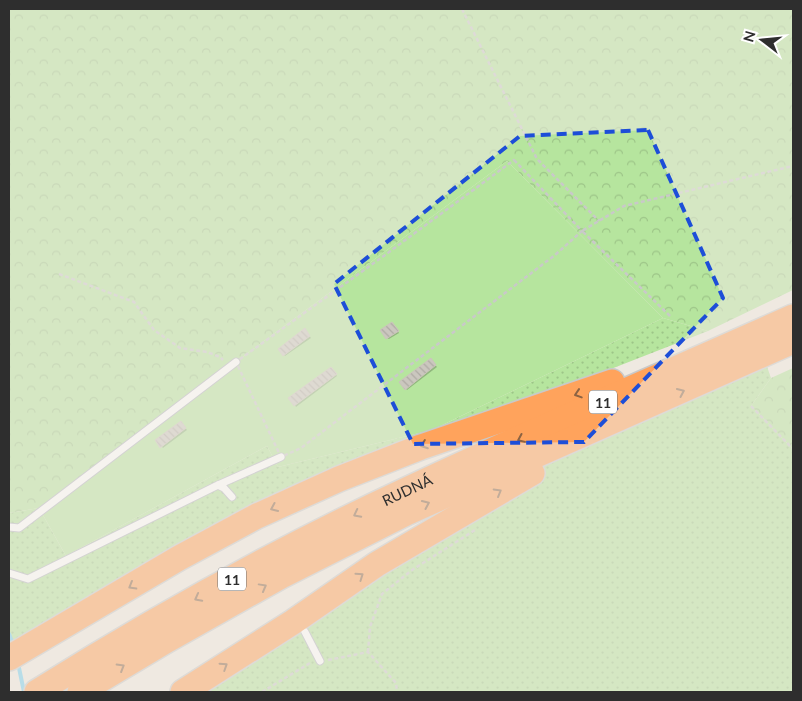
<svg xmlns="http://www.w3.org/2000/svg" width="802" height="701" font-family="Lato,sans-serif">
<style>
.grass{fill:url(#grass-dots)}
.forest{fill:url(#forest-crowns)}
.garden{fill:#b6e59e}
.shadow{fill:#0003}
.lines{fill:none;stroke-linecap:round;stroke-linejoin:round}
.stream{stroke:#75cff0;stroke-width:4}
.building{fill:url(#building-back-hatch);stroke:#cbc5ba}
.lane-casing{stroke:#b4b7c1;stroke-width:9}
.highway-casing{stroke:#c9c9c9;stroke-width:28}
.path{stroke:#c9c9c9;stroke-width:2.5;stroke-dasharray:4 2.5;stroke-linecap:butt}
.lane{stroke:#fff;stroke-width:7}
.highway{stroke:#ffa35c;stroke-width:25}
.oneway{stroke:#8c6343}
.marked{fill:none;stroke:#1d4ed8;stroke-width:4;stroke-dasharray:10 6;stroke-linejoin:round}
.labels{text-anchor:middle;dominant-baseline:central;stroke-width:4;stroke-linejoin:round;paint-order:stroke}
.shield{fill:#fff;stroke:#6d6d6d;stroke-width:1}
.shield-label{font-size:14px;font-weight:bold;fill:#2e2e2e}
.street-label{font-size:15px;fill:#2e2e2e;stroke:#fff}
</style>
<defs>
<pattern id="grass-dots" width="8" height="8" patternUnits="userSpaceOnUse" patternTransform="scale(1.25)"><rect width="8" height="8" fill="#b6e59e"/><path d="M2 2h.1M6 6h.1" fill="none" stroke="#9dc588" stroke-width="1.8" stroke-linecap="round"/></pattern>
<pattern id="forest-crowns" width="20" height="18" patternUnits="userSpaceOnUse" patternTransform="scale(1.25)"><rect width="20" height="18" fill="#b6e59e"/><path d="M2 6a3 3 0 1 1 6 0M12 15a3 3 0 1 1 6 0" fill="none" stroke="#9dc588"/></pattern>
<pattern id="building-back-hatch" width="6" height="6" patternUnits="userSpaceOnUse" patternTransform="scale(1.25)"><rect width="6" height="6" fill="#cbc7bf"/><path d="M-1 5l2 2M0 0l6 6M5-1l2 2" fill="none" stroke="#afaba4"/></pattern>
</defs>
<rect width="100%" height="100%" fill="#efe9e1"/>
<path class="grass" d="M663,318l45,13 -470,184 -229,132v-134l30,-5 27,48 201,-110 11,21 154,-37z
M763,355l8,23 -20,28 42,43v243h-610l358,-224z"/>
<path class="forest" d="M9,9h784v281l-85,41 -45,-13 -156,-157 -468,347 -30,5z
M793,368v81l-42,-43 20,-28z"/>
<path class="garden" d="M507,161l156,157 -231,112 -154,37 -11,-21 -201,110 -27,-48z"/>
<path class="shadow" d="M393,324l6,9 -10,6 -2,-1z
M305,330l6,8 -26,18 -5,-6z
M431,360l6,7 -30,23 -6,-8z
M331,369l6,7 -41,31 -1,-2z
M181,422l6,8 -24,18 -7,-8z"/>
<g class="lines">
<path class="stream" d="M9,634l5,12
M18,663l6,29"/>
</g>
<path class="building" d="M392,322l7,9 -13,8 -6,-9z
M305,328l5,8 -27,20 -5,-7z
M431,358l5,7 -31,25 -6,-8z
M331,367l6,7 -43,32 -6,-8z
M181,421l5,7 -26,20 -5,-8z"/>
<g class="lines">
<g class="lane-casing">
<path id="lane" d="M218,485l6,3 8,9
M9,527l10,1 217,-166
M9,573l19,6 190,-94 63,-28
M305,632l15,29"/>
</g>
<g class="highway-casing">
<g id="highway">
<path d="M9,658l170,-100 78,-42 82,-37 82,-32 191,-65"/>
<path id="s1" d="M37,692c117,-73 239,-141 365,-200 129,-61 261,-117 391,-175"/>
<path d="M80,692l87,-52 114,-64 125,-63 387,-172"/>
<path d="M183,692l110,-70 84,-58 155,-91"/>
</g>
</g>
<path class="path" d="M462,9l75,150 62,62
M514,160l68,71 -27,24 -254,193 -20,9 -45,-95 149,-107z
M59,274l75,28 20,28 26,18 27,4 13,5 3,3
M670,316l-88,-85 42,-25 169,-40
M751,406l42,43
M368,652l2,-25 12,-33 30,-24 63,-40
M328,660l40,-8 28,31 1,9
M262,692l48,-29"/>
<use href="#lane" class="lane"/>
<use href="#highway" class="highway"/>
</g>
<defs><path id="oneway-chevron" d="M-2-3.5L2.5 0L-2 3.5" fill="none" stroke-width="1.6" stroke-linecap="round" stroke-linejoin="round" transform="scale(1.25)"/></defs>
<g class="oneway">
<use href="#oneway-chevron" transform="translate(681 392) rotate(-24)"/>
<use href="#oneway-chevron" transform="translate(578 394) rotate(162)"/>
<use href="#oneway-chevron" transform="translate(521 439) rotate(156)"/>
<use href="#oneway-chevron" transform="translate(424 445) rotate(160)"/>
<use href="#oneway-chevron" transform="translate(498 492) rotate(-30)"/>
<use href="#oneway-chevron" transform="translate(426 504) rotate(-24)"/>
<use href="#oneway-chevron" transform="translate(274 508) rotate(156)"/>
<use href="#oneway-chevron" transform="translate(357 514) rotate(153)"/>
<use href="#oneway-chevron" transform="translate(360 576) rotate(-35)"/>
<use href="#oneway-chevron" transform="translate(132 586) rotate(150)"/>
<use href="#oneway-chevron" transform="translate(263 587) rotate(-29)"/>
<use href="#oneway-chevron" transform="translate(198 598) rotate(152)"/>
<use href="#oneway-chevron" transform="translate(224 666) rotate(-33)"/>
<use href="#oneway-chevron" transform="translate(121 667) rotate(-31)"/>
</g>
<path d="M0 0H802V701H0ZM648,130l75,168 -139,144 -171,2 -79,-160 186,-148z" fill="#efe9e1" fill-opacity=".55" fill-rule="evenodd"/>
<path class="marked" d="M648,130l75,168 -139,144 -171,2 -79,-160 186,-148z"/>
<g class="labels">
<g class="shield">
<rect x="589" y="390.5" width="28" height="23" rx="4"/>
<rect x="218" y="567.5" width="28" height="23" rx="4"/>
</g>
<g class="shield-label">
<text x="603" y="402">11</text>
<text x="232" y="579">11</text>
</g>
<g class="street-label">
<text stroke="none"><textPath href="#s1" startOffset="422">RUDNÁ</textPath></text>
</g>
</g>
<rect width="802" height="701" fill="none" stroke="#2e2e2e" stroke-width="20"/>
<g transform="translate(762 40) rotate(286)" stroke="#ffffff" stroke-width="4" paint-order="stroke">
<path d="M0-4L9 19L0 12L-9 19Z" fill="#2e2e2e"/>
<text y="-8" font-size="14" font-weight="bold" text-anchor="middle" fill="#2e2e2e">N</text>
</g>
</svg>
